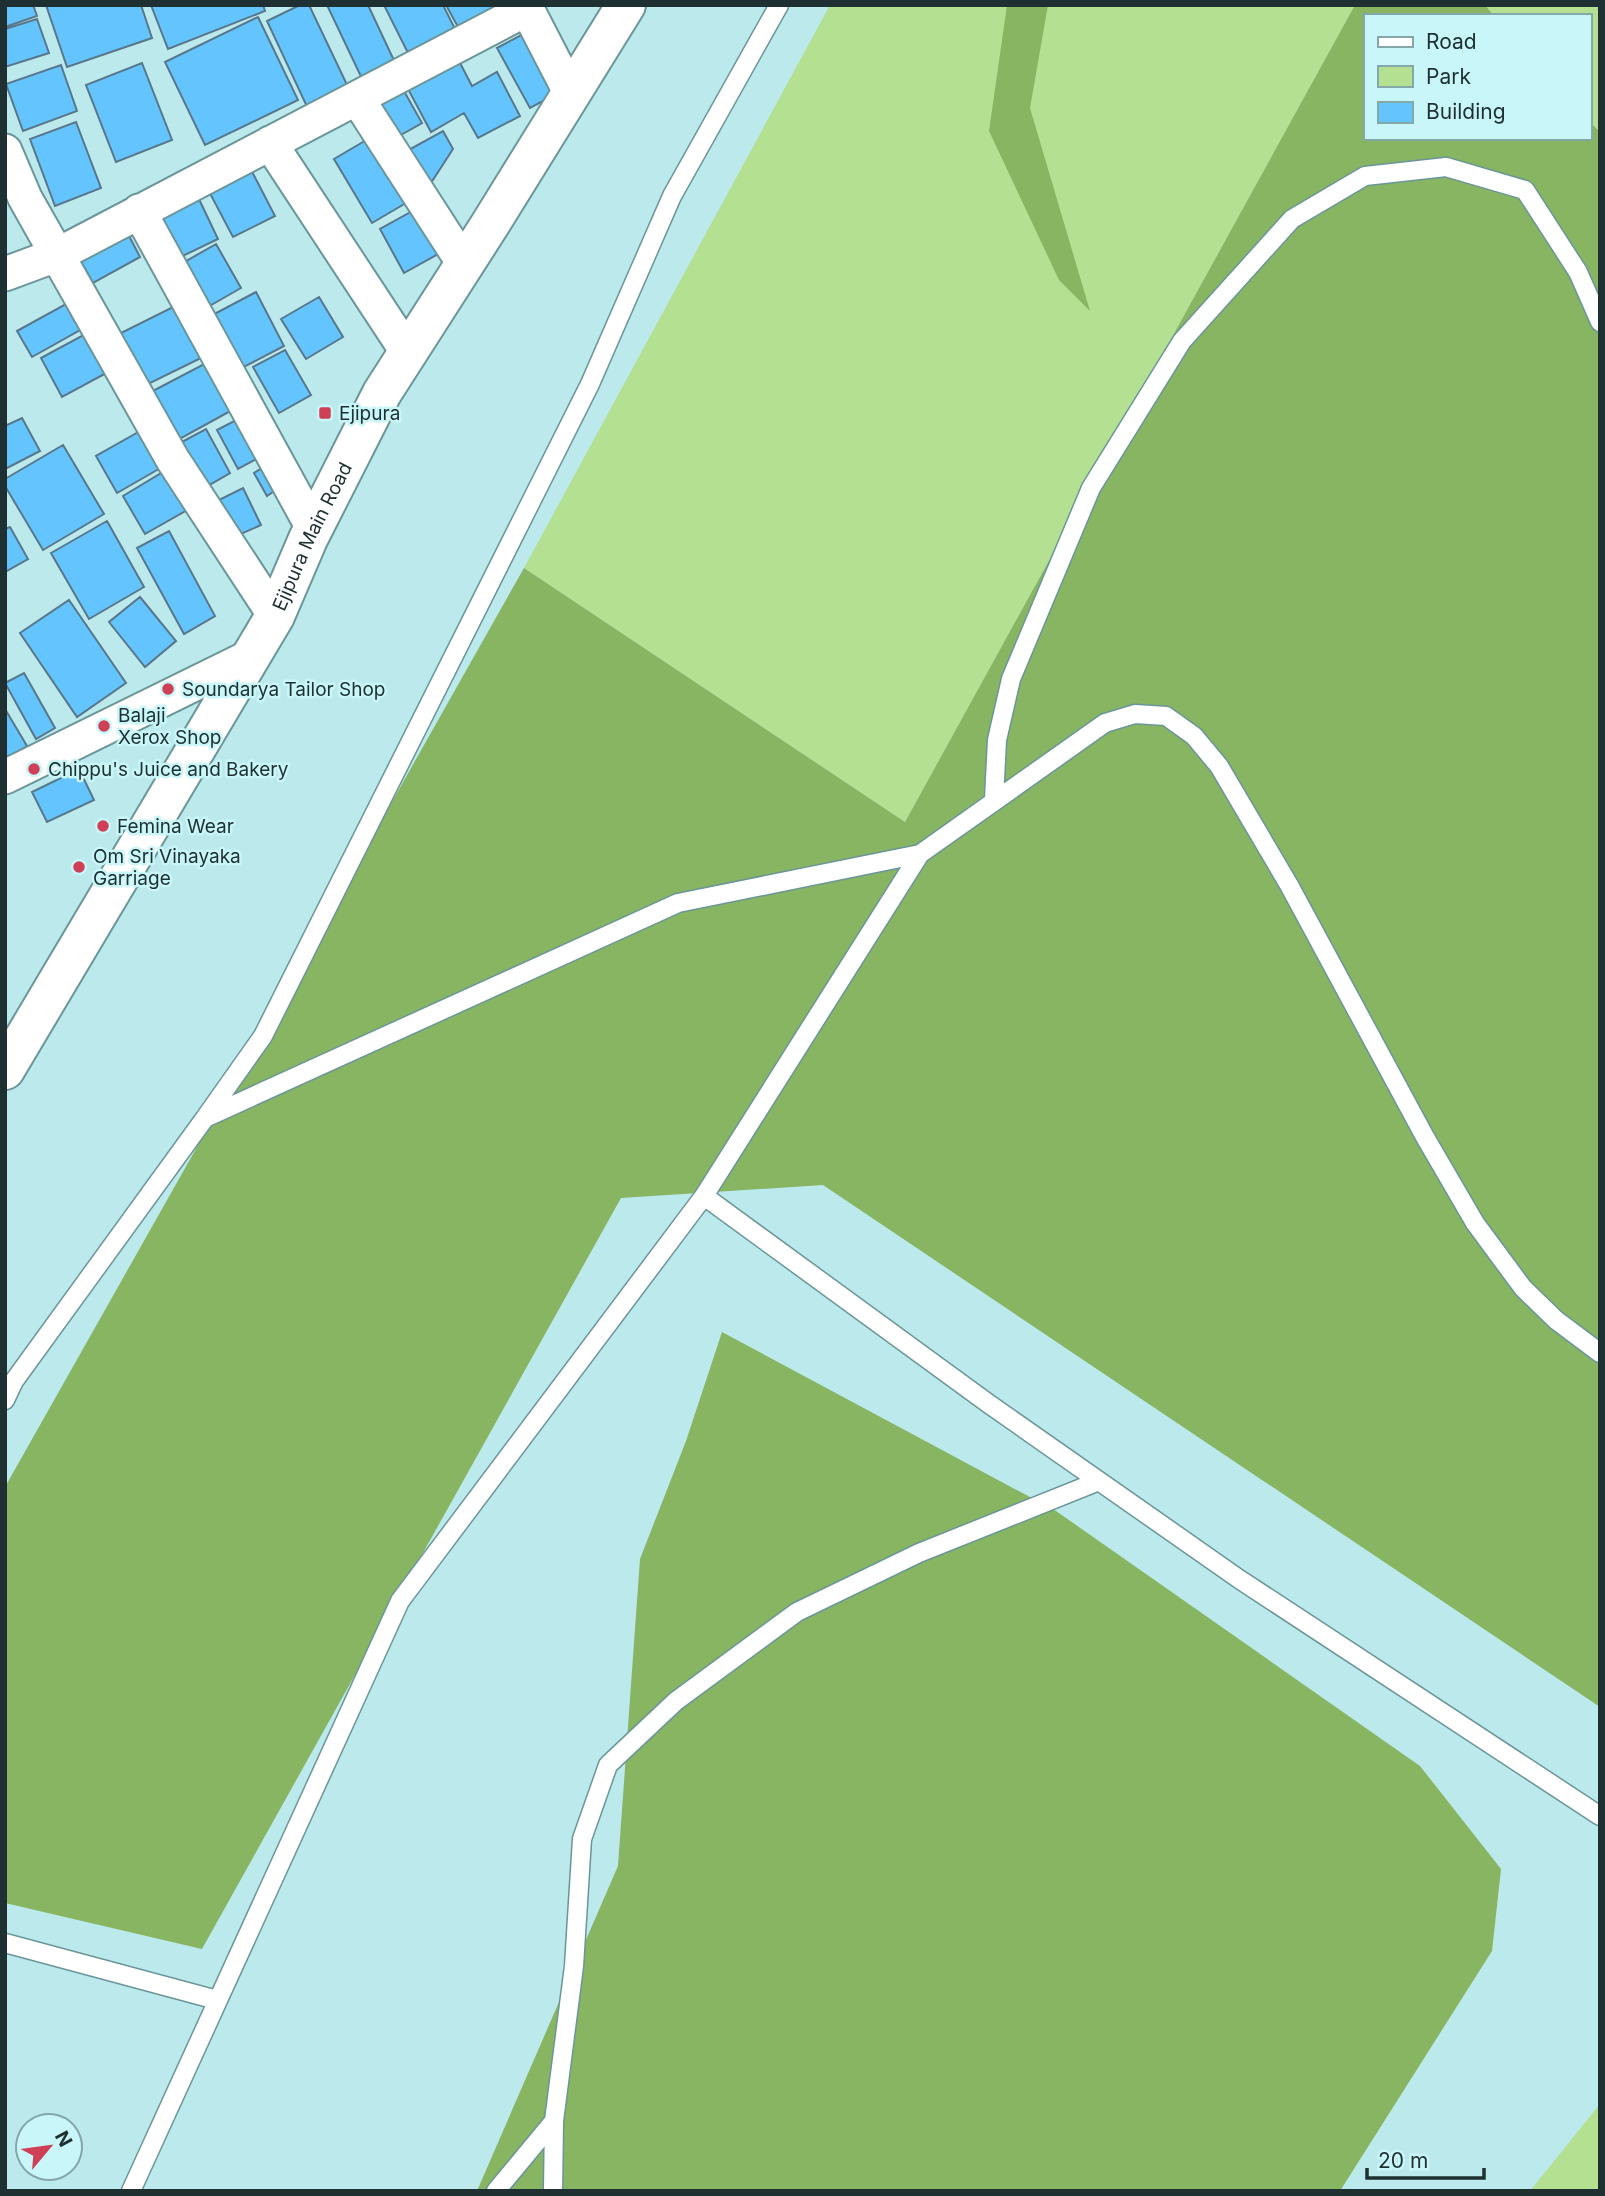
<svg xmlns="http://www.w3.org/2000/svg" width="1605" height="2196" font-family="Inter,sans-serif">
<style>
.green{fill:#b4e191}
.forest{fill:#87b562}
.building{fill:#64c5fe;stroke:#58778b;stroke-width:2}
.lines{fill:none;stroke-linecap:round;stroke-linejoin:round}
.lane-casing{stroke:#6b9699;stroke-width:21}
.street-casing{stroke:#6b9699;stroke-width:37}
.secondary-casing{stroke:#6b9699;stroke-width:42}
.lane{stroke:#fff;stroke-width:18}
.street{stroke:#fff;stroke-width:33}
.secondary{stroke:#fff;stroke-width:38}
.poi-dot{fill:#cf3f55;stroke:#c8f6f9;stroke-width:2.5}
.labels{text-anchor:middle;dominant-baseline:central;stroke-width:5;stroke-linejoin:round;paint-order:stroke}
.poi-label{font-size:19px;fill:#1e3032;stroke:#c8f6f9;text-anchor:start}
.street-label{font-size:19px;fill:#1e3032;stroke:#c8f6f9}
</style>
<rect width="100%" height="100%" fill="#bbe9ec"/>
<path class="green" d="M830,5h525l-450,817 -381,-254z
M1485,5h115v127l-11,-11v-105h-95z
M1600,2104v87h-70z"/>
<path class="forest" d="M1007,5h41l-18,103 60,203 -31,-31 -70,-149z
M1355,5h130l9,11h-129v122h224v-17l11,11v1575l-777,-522 -202,13 -419,751 -197,-46v-416l519,-919 381,254z
M722,1332l334,179 364,255 81,103 -9,82 -152,240h-863l141,-325 22,-307 46,-118z"/>
<path class="building" d="M5,5h28l4,11 -32,11z
M46,5h95l11,33 -85,29z
M151,5h112l2,6 -97,38z
M300,5h9l41,86 -41,20 -42,-90z
M327,5h41l30,64 -33,16z
M384,5h59l15,30 -47,24z
M446,5h52l-40,22z
M258,17l40,83 -93,45 -40,-83z
M37,19l12,34 -44,14v-38z
M527,32l33,60 -30,16 -33,-60z
M459,61l13,25 25,-14 23,44 -42,22 -14,-25 -33,19 -23,-43z
M142,63l30,77 -56,22 -30,-77z
M61,65l16,46 -54,20 -17,-47z
M400,84l22,39 -23,13 -22,-39z
M76,122l25,66 -46,18 -25,-67z
M443,131l10,18 -26,40 -22,-37z
M368,139l38,64 -34,20 -38,-64z
M247,162l28,54 -42,21 -28,-53z
M198,197l20,42 -48,23 -20,-42z
M416,209l24,44 -36,20 -24,-44z
M127,232l13,25 -47,26 -14,-25z
M216,244l25,44 -42,24 -25,-44z
M256,292l28,54 -52,27 -27,-54z
M319,297l24,40 -37,22 -25,-40z
M75,299l14,26 -57,32 -15,-26z
M177,305l26,52 -59,29 -25,-52z
M89,332l21,39 -48,26 -21,-39z
M285,350l26,45 -32,18 -26,-46z
M208,362l26,47 -58,32 -27,-48z
M22,418l18,33 -35,18v-43z
M240,418l20,39 -22,12 -21,-39z
M149,426l22,36 -54,31 -21,-37z
M206,429l24,44 -26,15 -24,-45z
M63,445l41,69 -61,36 -38,-64v-7z
M267,465l13,22 -13,9 -13,-23z
M173,466l23,39 -51,29 -22,-38z
M243,488l18,37 -27,12 -17,-36z
M107,521l37,66 -55,32 -38,-66z
M10,527l18,32 -23,13v-43z
M169,531l46,85 -31,18 -47,-86z
M140,597l36,44 -31,26 -36,-45z
M69,600l57,83 -49,34 -57,-84z
M24,673l31,55 -19,11 -31,-56z
M5,709l22,37 -22,13z
M79,769l15,31 -47,22 -15,-30z"/>
<g class="lines">
<g class="lane-casing">
<path id="lane" d="M994,799l3,-59 14,-61 80,-191 91,-147 110,-122 73,-43 81,-9 79,23 53,82 22,50
M920,854l185,-131 30,-9 31,2 28,20 25,30 70,119 136,252 50,86 48,65 33,32 44,33
M205,1118l58,-82 327,-652 82,-188 107,-191
M704,1196l285,208 250,175 361,237
M5,1400l9,-19 191,-263 473,-215 242,-49 -216,342 -304,405 -269,590
M5,1943l212,57
M496,2191l58,-70
M553,2191l1,-70 20,-155 8,-127 26,-74 68,-64 121,-89 122,-59 180,-72"/>
</g>
<g class="street-casing">
<path id="street" d="M525,5l45,87
M357,98l107,166
M270,143l138,210
M5,151l20,47 148,262 102,156
M139,211l174,317
M5,274l54,-20 468,-245
M5,777l248,-122"/>
</g>
<g class="secondary-casing">
<g id="secondary">
<path id="s1" d="M5,1070l270,-454 33,-77 74,-146 107,-167 137,-221"/>
</g>
</g>
<use href="#lane" class="lane"/>
<use href="#street" class="street"/>
<use href="#secondary" class="secondary"/>
</g>
<g class="poi-dot">
<rect x="318" y="406" width="14" height="14" rx="3.5"/>
<circle cx="168" cy="689" r="7"/>
<circle cx="104" cy="726" r="7"/>
<circle cx="34" cy="769" r="7"/>
<circle cx="103" cy="826" r="7"/>
<circle cx="79" cy="867" r="7"/>
</g>
<g class="labels">
<g class="poi-label">
<text x="339" y="413">Ejipura</text>
<text x="182" y="689">Soundarya Tailor Shop</text>
<text x="118" y="715">Balaji<tspan x="118" dy="22">Xerox Shop</tspan></text>
<text x="48" y="769">Chippu's Juice and Bakery</text>
<text x="117" y="826">Femina Wear</text>
<text x="93" y="856">Om Sri Vinayaka<tspan x="93" dy="22">Garriage</tspan></text>
</g>
<g class="street-label">
<text stroke="none"><textPath href="#s1" startOffset="616">Ejipura Main Road</textPath></text>
</g>
</g>
<rect width="1605" height="2196" fill="none" stroke="#1e3032" stroke-width="14"/>
<rect x="1364" y="14" width="228" height="126" fill="#c8f6f9" stroke="#84a7a9" stroke-width="2"/>
<rect x="1378" y="37" width="35" height="10" fill="#ffffff" stroke="#84a7a9" stroke-width="2"/>
<text x="1426" y="49" font-size="21" fill="#1e3032">Road</text>
<rect x="1378" y="66" width="35" height="21" fill="#b4e191" stroke="#84a7a9" stroke-width="2"/>
<text x="1426" y="84" font-size="21" fill="#1e3032">Park</text>
<rect x="1378" y="102" width="35" height="21" fill="#64c5fe" stroke="#84a7a9" stroke-width="2"/>
<text x="1426" y="119" font-size="21" fill="#1e3032">Building</text>
<g transform="translate(49 2147) rotate(61)"><circle r="33" fill="#c8f6f9" stroke="#84a7a9" stroke-width="2"/>
<path d="M0-5L12 26L0 18L-12 26Z" fill="#cf3f55"/>
<text y="-10" font-size="19" font-weight="bold" text-anchor="middle" fill="#1e3032">N</text>
</g>
<path d="M1367 2168v10h117v-10" fill="none" stroke="#1e3032" stroke-width="3.5"/>
<text x="1378" y="2168" font-size="21" fill="#1e3032" stroke="#c8f6f9" stroke-width="5" paint-order="stroke">20 m</text>
</svg>
